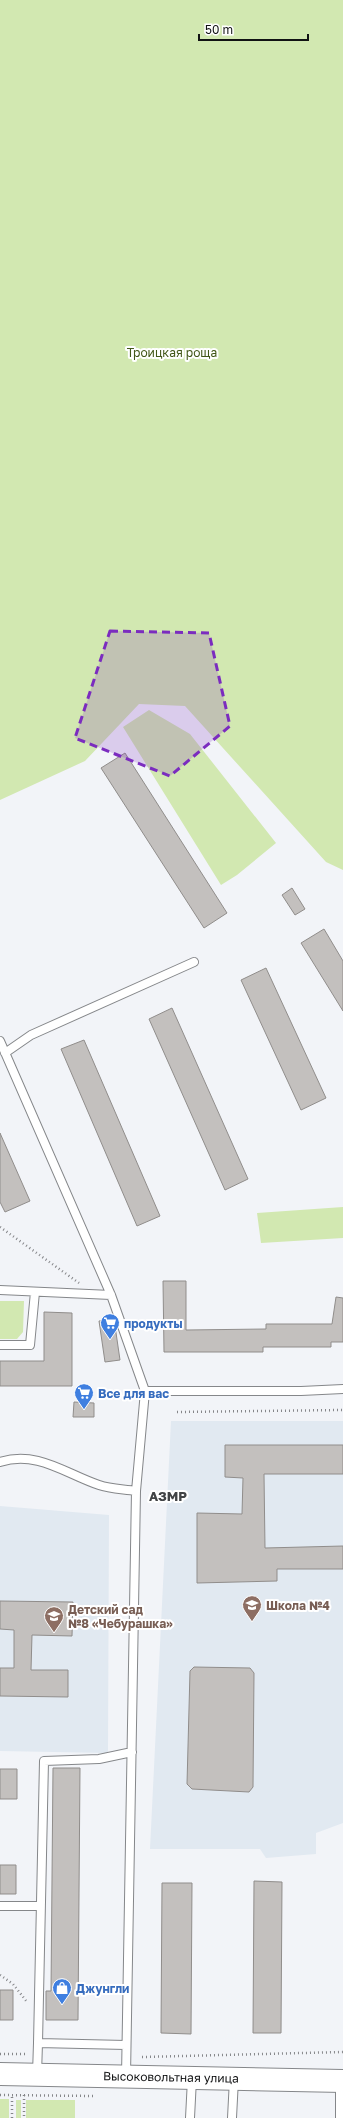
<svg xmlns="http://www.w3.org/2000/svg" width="343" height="2118" font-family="'Golos Text',sans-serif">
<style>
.built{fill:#e1e9f1}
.green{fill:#d2e8b1}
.building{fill:#c3c0be;stroke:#908d8b}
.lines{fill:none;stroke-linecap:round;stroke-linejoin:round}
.lane-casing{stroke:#85878a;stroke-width:10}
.secondary-casing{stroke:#85878a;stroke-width:24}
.path{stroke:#858689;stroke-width:2.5;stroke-dasharray:1 3;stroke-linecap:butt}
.lane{stroke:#fff;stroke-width:8}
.secondary{stroke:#fff;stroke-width:22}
.marked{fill:#7b2cbf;fill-opacity:0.2;stroke:#7b2cbf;stroke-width:3;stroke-dasharray:8 5;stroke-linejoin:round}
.labels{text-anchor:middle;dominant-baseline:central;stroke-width:4;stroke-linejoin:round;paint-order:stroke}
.park-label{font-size:12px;fill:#425719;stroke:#fff}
.shop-label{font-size:12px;font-weight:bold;fill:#366cbe;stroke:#fff;text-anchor:start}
.education-label{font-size:12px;font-weight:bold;fill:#785e54;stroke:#fff;text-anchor:start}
.street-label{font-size:12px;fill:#111213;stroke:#fff}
.neighbourhood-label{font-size:13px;font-weight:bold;fill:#414345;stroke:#fff}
</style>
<rect width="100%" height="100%" fill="#f2f4f8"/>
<path class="built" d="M171,1421h172v402l-27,10v21l-50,4 -6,-9h-110z
M0,1506l109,9 -1,238 -108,-2z"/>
<path class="green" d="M0,0h343v870l-17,-8 -141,-156 -46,-2 -54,57 -85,39z
M149,710l41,24 86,109 -39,32 -16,10 -98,-158z
M343,1207v31l-82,5 -4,-30z
M0,1301h24l-1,31 -6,7h-17z
M0,2099h9v19h-9z
M16,2100h5v18h-5z
M26,2100h49v18h-49z"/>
<path class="building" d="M125,753l102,160 -23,15 -103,-160z
M292,888l13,21 -10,6 -13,-20z
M324,929l19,32v50l-42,-68z
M266,968l60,130 -25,12 -60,-130z
M172,1008l76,171 -23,11 -76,-171z
M84,1040l76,176 -23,10 -76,-177z
M0,1133l30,68 -25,11 -5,-10z
M163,1281h23v49l80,-1v-5h66l4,-27 7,1v44h-12v5h-68v5h-99z
M44,1312l28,1v73h-72v-25h44z
M114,1319l6,41 -15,2 -6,-41z
M74,1402l20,1v14h-21z
M225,1445h118v29h-79l1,74 78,-2v23h-66v12l-80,2v-70l45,1 1,-36 -18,-1z
M0,1601l73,1 -1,34 -40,-1 -1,35h37v27l-68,-1v-28h14v-38l-14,-1z
M194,1667l56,1 4,5 -1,114 -4,5 -57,-3 -5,-5 3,-113z
M53,1768h27l-2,252h-32v-29h5z
M0,1769h17v30h-17z
M0,1865h16v29h-16z
M254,1881l28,1 -1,151h-28z
M162,1883h30l-1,151 -30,-1z
M0,1990h13v30h-13z"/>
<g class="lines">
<g class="lane-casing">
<path id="lane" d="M0,1041l111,254 34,96h156l42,-2
M5,1053l26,-18 163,-73
M0,1290l111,5
M0,1345h30l5,-53
M0,1462c37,-12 66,12 99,23 11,4 25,4 37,6
M0,1906h40
M38,2043l6,-282 55,-2 33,-7
M37,2074l1,-31 88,2
M126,2076l10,-585 9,-100
M190,2118l2,-39
M232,2118l2,-39
M340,2118v-37"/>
</g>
<g class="secondary-casing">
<path id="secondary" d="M0,2074l343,7"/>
</g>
<path class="path" d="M0,1227l79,56
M177,1412l166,-2
M0,1975l13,9 14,18
M0,2054h27
M142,2057l201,-5
M0,2095l93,1
M24,2095v23
M12,2118v-23"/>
<use href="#lane" class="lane"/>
<use href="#secondary" class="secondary"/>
</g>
<path class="marked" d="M110,631l99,2 21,93 -60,50 -95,-38z"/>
<defs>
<g id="supermarket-pin" transform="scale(1)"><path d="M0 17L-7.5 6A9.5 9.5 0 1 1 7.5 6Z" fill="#3f7fe0" stroke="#fff"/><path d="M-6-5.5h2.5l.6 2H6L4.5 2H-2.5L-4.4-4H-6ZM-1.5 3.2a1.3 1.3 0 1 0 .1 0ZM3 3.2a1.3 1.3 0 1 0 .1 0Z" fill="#fff"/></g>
<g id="school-pin" transform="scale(1)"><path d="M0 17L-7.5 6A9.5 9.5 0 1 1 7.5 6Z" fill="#8d6e63" stroke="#fff"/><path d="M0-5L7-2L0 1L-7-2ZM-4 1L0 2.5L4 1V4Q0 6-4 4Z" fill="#fff"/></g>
<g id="shop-pin" transform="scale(1)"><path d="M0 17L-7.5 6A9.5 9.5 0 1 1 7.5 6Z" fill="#3f7fe0" stroke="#fff"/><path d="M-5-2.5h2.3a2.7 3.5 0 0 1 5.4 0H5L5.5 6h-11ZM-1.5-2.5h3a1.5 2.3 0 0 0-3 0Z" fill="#fff"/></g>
</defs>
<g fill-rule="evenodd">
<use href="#supermarket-pin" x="110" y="1323"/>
<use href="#supermarket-pin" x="84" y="1393"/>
<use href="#school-pin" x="252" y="1605"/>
<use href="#school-pin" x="54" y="1616"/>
<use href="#shop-pin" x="62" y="1988"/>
</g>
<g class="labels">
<g class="park-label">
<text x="172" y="352">Троицкая роща</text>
</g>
<g class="shop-label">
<text x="124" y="1323">продукты</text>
<text x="98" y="1393">Все для вас</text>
<text x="76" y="1988">Джунгли</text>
</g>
<g class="education-label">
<text x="266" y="1605">Школа №4</text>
<text x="68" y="1609">Детский сад<tspan x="68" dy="14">№8 «Чебурашка»</tspan></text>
</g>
<g class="street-label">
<text transform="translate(171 2077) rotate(1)">Высоковольтная улица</text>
</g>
<g class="neighbourhood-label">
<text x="168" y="1496">АЗМР</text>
</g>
</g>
<path d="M199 34v6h109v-6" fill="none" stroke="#111213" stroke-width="2"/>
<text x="205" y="34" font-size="12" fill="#111213" stroke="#ffffff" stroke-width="3" paint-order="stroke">50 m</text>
</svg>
